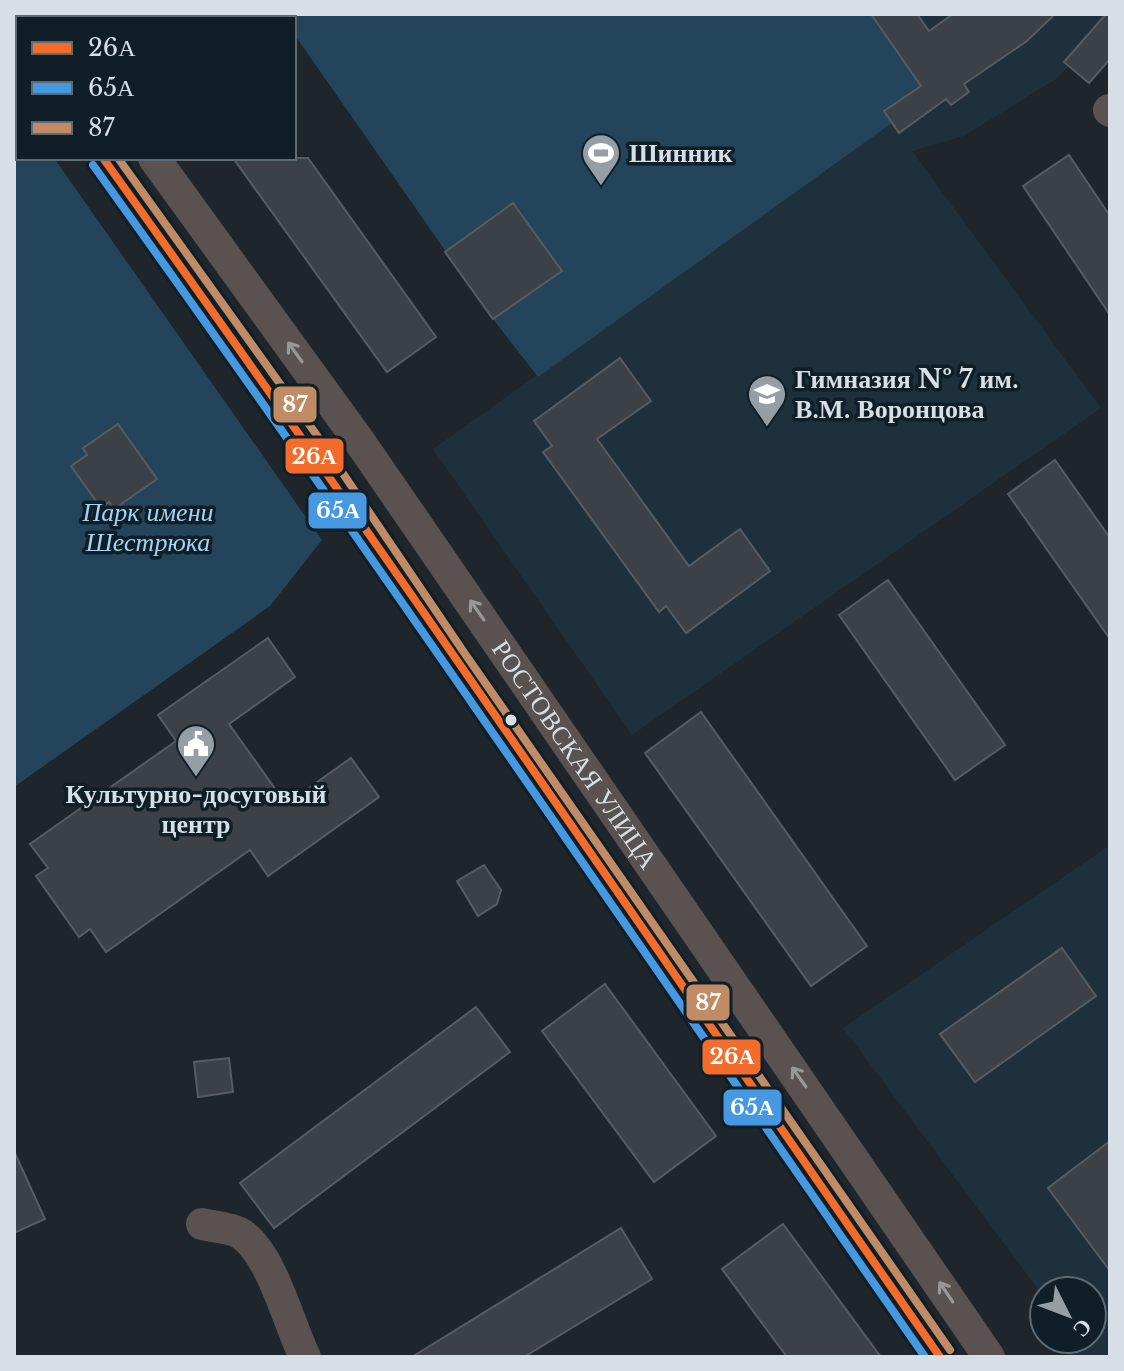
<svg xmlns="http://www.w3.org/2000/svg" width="1124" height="1371" font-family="'Libre Baskerville',serif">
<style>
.built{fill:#1d303c}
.green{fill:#23445a}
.building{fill:#3b4146;stroke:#565c61;stroke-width:2}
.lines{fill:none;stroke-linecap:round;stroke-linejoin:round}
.minor{stroke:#595250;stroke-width:32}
.bus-1-casing{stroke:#101e27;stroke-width:14}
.bus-2-casing{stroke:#101e27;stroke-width:14}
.bus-3-casing{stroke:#101e27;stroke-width:14}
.bus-1{stroke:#f36c2b;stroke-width:8}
.bus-2{stroke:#4699e1;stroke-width:8}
.bus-3{stroke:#c18c65;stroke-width:8}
.oneway{stroke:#98989b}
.bus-dot{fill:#d6dfe6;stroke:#101e27;stroke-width:3}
.labels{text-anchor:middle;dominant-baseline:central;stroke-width:7;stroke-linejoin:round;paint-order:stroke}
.poi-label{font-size:26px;font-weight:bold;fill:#d6dfe6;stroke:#101e27;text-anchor:start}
.park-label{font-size:26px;font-style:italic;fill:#a3d4f6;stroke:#101e27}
.street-label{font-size:26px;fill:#d6dfe6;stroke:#101e27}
.line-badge{stroke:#101e27;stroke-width:3}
.badge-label{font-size:22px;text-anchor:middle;font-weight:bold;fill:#fff}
</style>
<rect width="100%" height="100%" fill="#1f262b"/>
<path class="built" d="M871,14h239v45l-21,24 -20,-17 -13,13 -92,57 -52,15 189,257 -469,327 -199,-286 458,-326 -7,-12z
M1110,845v512h-39l-8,-18h29v-48h-48v6l-201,-269z"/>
<path class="green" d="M280,14h591l50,72 -37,25 8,12 -354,254 -45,-58 -199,-285v-16h-11z
M14,102l4,6v50h36l268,382 -52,66 -256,181z"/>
<path class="building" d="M871,14h46l12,17 24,-17h102l-28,27 -63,43 5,8 -18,13 -5,-6 -47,34 -15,-22 37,-25z
M1106,14h4v45l-21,24 -25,-21z
M1069,155l41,61v99l-87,-129z
M233,158h75l128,179 -49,35z
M513,203l49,68 -69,48 -48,-67z
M620,358l31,43 -54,38 92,127 51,-37 30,42 -84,62 -20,-27 -7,6 -116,-160 9,-6 -18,-25z
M118,424l39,55 -43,30 -5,-7 -8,6 -30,-42 16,-11 -4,-7z
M1055,460l55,78v101l-102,-145z
M888,580l117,165 -50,35 -116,-165z
M268,638l27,39 -66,47 57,80 65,-46 28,39 -111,79 -18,-26 -144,102 -16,-23 -11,8 -43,-61 12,-8 -18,-24 146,-103 -18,-26z
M701,712l166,234 -56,40 -166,-233z
M484,865l17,25 -4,14 -19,12 -21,-35z
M1062,948l34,48 -121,86 -35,-48z
M605,984l111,152 -62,46 -112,-151z
M476,1007l34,45 -236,176 -34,-45z
M229,1058l4,34 -35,5 -4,-35z
M1110,1141v130l-62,-83z
M14,1151l31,68 -31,14z
M783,1224l98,133h-94l-65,-88z
M621,1228l31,51 -128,78h-112z"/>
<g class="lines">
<g class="minor">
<path d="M50,14l3,4"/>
<path d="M14,35l4,5"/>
<path d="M1109,110l1,1"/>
<path d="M103,158l208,290 142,210 487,699"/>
<path id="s1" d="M154,158l208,287 627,912"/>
<path d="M202,1224c12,3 33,4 42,12 29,23 44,86 61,121"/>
</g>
<g class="bus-1-casing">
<path id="bus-1" d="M103,158c284,396 558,799 837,1199"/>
</g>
<g class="bus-2-casing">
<path id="bus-2" d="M93,165c283,394 555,794 832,1192"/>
</g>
<g class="bus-3-casing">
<path id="bus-3" d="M118,158l203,283 142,210 487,699"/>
</g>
<use href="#bus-1" class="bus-1"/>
<use href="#bus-2" class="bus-2"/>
<use href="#bus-3" class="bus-3"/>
</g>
<defs><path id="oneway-shaft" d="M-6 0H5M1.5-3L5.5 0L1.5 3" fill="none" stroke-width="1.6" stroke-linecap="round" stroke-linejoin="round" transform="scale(2)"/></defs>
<g class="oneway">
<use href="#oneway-shaft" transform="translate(295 352) rotate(-126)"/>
<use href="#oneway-shaft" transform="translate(477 610) rotate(-125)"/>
<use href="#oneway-shaft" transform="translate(799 1077) rotate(-125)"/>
<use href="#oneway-shaft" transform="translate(946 1292) rotate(-124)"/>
</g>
<defs>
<g id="stadium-pin" transform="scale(2)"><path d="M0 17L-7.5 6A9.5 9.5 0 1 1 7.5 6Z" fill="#969ea5" stroke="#101e27"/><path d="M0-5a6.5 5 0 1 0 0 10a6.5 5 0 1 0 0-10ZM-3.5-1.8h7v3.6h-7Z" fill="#fff"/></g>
<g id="school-pin" transform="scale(2)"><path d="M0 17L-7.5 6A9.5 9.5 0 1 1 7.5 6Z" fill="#969ea5" stroke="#101e27"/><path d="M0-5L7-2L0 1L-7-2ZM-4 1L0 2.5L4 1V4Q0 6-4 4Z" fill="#fff"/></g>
<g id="civic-pin" transform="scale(2)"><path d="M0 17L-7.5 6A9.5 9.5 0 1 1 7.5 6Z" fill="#969ea5" stroke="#101e27"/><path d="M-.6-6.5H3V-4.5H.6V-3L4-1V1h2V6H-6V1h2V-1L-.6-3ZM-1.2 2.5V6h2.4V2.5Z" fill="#fff"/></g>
</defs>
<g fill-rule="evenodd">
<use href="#stadium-pin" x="601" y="153"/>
<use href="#school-pin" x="767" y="394"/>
<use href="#civic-pin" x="196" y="744"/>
</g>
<circle class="bus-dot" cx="511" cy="720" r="7"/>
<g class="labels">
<g class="poi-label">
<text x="629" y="153">Шинник</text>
<text x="795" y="379">Гимназия № 7 им.<tspan x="795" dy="30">В.М. Воронцова</tspan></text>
<text x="196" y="794" text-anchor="middle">Культурно-досуговый<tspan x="196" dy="30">центр</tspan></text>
</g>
<g class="park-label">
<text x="148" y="512">Парк имени<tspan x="148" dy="30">Шестрюка</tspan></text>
</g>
<g class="street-label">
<text stroke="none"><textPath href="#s1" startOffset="730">РОСТОВСКАЯ УЛИЦА</textPath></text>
</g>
</g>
<g class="line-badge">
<rect x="272" y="385" width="46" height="39" rx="8" fill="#c18c65"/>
<rect x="284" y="437" width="61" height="38" rx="8" fill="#f36c2b"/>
<rect x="307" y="491" width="61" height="39" rx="8" fill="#4699e1"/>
<rect x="685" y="983" width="46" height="39" rx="8" fill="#c18c65"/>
<rect x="701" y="1038" width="61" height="38" rx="8" fill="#f36c2b"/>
<rect x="722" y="1088" width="61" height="39" rx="8" fill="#4699e1"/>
</g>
<g class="badge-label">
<text x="295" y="412">87</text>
<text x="314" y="464">26А</text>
<text x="338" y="518">65А</text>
<text x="708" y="1010">87</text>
<text x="732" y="1064">26А</text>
<text x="752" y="1115">65А</text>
</g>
<rect width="1124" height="1371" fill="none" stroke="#d6dfe6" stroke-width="32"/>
<rect x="16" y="16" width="280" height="144" fill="#101e27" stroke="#5f6b73" stroke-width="2"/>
<rect x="32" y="42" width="40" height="12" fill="#f36c2b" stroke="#5f6b73" stroke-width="2"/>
<text x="88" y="56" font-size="24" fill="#d6dfe6">26А</text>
<rect x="32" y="82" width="40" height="12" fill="#4699e1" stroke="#5f6b73" stroke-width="2"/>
<text x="88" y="96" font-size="24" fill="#d6dfe6">65А</text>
<rect x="32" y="122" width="40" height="12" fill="#c18c65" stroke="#5f6b73" stroke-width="2"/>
<text x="88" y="136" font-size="24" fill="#d6dfe6">87</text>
<g transform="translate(1068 1315) rotate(132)"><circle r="38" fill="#101e27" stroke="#5f6b73" stroke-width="2"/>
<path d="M0-6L14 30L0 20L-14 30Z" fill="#969ea5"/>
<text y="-12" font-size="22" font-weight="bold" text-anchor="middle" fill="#d6dfe6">С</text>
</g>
</svg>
